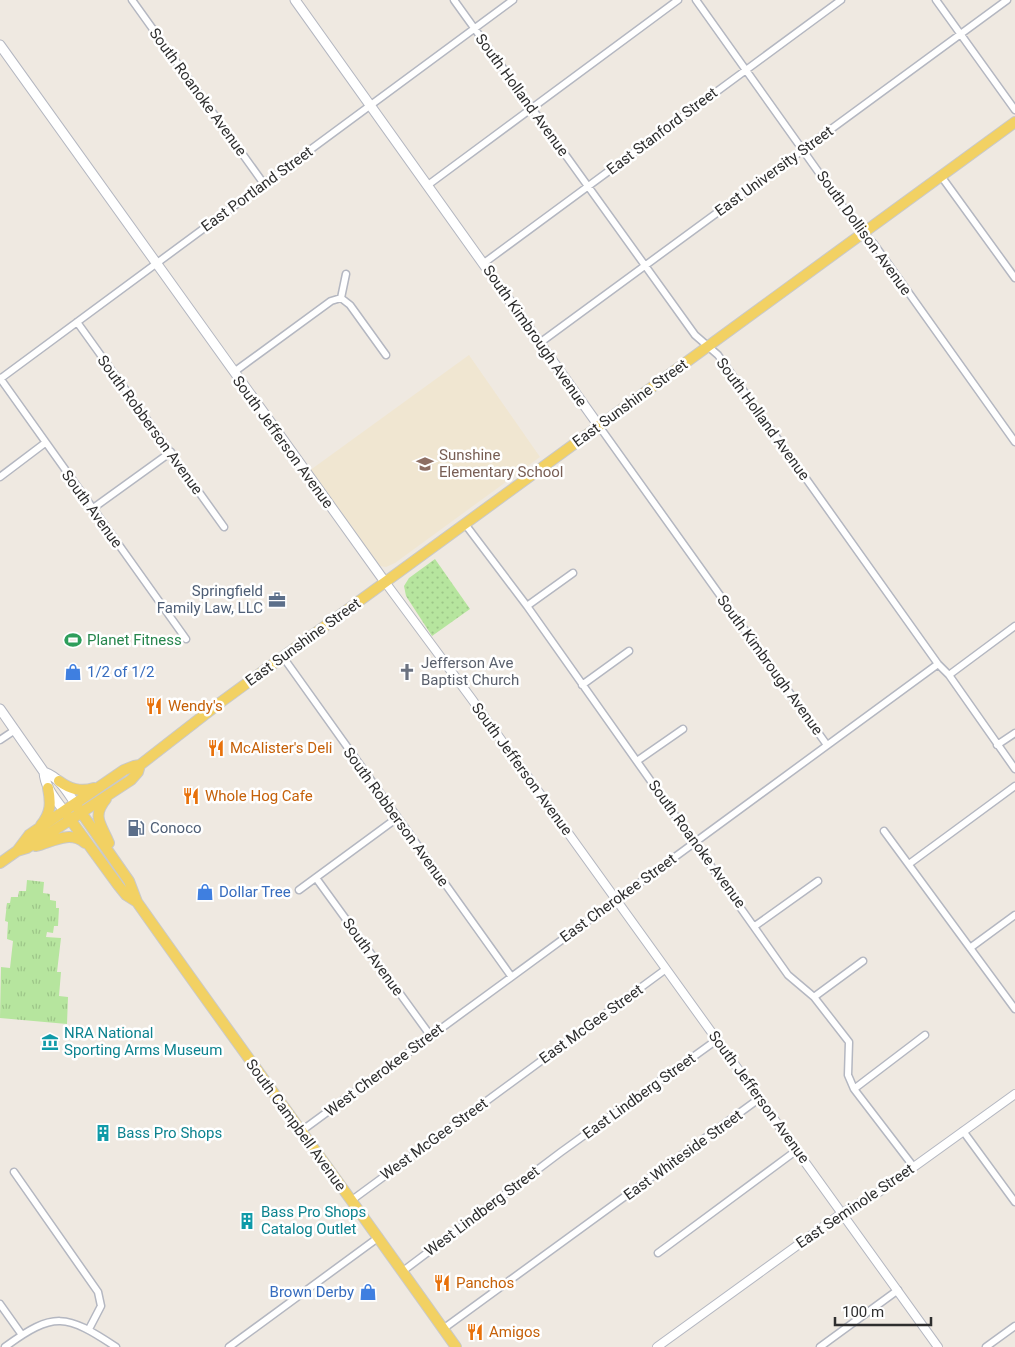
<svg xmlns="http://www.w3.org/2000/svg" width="1015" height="1347" font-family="Roboto,sans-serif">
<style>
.education{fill:#f0e6d1}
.grass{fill:url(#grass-dots)}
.park{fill:url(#park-tufts)}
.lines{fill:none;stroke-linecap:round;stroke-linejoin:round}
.minor-casing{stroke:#b4b7c1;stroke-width:9}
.tertiary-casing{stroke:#b4b7c1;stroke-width:10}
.secondary-casing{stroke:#b4b7c1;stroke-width:11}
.primary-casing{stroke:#c9c9c9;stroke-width:12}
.minor{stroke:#fff;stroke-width:6}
.tertiary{stroke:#fff;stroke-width:8}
.secondary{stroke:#fff;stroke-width:9}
.primary{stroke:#f2d163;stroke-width:10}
.labels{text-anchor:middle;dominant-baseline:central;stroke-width:5;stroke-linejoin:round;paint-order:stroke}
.street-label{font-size:15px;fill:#2e2e2e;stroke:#fff}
.education-label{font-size:15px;fill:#785e54;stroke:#fff;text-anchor:start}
.service-label{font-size:15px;fill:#4e5e75;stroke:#fff;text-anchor:end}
.leisure-label{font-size:15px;fill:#27864d;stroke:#fff;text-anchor:start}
.worship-label{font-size:15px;fill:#5b616d;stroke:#fff;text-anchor:start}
.shop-label{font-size:15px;fill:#366cbe;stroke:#fff;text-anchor:start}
.food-label{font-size:15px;fill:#c56008;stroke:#fff;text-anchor:start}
.culture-label{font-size:15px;fill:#0d838f;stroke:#fff;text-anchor:start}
</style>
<defs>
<pattern id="grass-dots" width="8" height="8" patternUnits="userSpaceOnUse" patternTransform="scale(1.25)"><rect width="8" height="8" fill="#b6e59e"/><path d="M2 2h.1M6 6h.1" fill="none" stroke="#9dc588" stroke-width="1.8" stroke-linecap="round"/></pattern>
<pattern id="park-tufts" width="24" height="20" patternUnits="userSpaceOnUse" patternTransform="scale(1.25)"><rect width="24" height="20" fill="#b6e59e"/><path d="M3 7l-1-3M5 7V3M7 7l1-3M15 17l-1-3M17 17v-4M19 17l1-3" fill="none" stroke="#9dc588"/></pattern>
</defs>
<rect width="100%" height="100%" fill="#efe9e1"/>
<path class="education" d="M469,355l71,102 -145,106 -9,4 -6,-1 -3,-2 -68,-93z"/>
<path class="grass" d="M435,559l35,50 -38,27 -26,-40 -2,-10 5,-8z"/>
<path class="park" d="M27,880l17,2 -1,11 7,1v6l6,1v7h3l-1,18h-4l-1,7 -6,-1 -1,5 15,1 -4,34h4l-2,24 9,1 -1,27 -67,-6 1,-51 9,1 3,-27 -6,-2 1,-17 -3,-1 2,-18h3l1,-6h7l1,-6h7z"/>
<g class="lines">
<g class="minor-casing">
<path id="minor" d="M132,0l132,184
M454,0l241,335 23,20 220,309 11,11 66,94
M696,0l158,222 20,22 141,198
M936,0l79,110
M941,176l74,102
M428,185l250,-185
M484,263l357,-263
M341,298l9,7 36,50
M341,298l5,-24
M77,322l147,205
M541,342l466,-342
M234,372l97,-71 10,-3
M0,378l186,261
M0,379l513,-379
M599,426l228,319
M0,477l45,-34
M92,509l79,-57
M465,524l62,82 261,369 26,22 35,45 -1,33 6,14 59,77
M527,606l46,-33
M283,657l228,319
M949,675l66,-49
M582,685l47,-34
M0,740l15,-10
M997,745l18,-12
M637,761l46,-32
M884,831l131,178
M909,864l106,-78
M316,878l114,157
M299,890l98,-72
M755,926l63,-45
M970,948l45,-33
M814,997l49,-36
M854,1089l71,-54
M963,1131l52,71
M300,1132l638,-468
M14,1172l84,120 3,14 -12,23
M352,1200l314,-231
M658,1253l139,-103
M403,1271l158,-119 157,-113
M0,1304l22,31
M443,1329l317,-231
M5,1347c49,-36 61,-33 111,0
M229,1347l150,-110
M820,1347l78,-57
M986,1347l29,-21"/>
</g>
<g class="tertiary-casing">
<path id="tertiary" d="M385,582l86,116 467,649
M657,1347l185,-134 37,-21 136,-98"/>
</g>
<g class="secondary-casing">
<path id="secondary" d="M295,0l304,426
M0,45l385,537
M0,709l44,63c1,16 11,26 20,39
M44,772c16,6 22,18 31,31"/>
</g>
<g class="primary-casing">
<path id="primary" d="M59,781c11,8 21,11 35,7
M106,799c-15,18 -4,26 3,44
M78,808l51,73 8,21
M64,811l54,74 8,10 11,7c105,149 214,296 319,445
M41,825c10,-12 10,-22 7,-37
M36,846c16,-4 34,-16 49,-3
M17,851l12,-16 95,-65 10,-4 6,-1 81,-63 794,-580
M0,863l17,-12 10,-3 104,-68 7,-8 2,-7"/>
</g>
<use href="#minor" class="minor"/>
<use href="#tertiary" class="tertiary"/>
<use href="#secondary" class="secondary"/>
<use href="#primary" class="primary"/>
</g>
<defs>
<g id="school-bare" transform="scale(1.35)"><path d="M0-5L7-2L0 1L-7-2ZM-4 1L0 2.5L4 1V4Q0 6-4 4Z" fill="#8d6e63" stroke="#fff" stroke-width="2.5" paint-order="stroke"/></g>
<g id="office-bare" transform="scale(1.35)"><path d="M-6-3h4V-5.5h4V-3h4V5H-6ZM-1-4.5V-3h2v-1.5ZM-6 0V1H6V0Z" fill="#5c6f8a" stroke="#fff" stroke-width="2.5" paint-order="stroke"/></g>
<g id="stadium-bare" transform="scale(1.35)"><path d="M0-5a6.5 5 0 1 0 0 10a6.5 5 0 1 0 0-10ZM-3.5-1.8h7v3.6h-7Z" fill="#2e9e5b" stroke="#fff" stroke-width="2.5" paint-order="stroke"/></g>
<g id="shop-bare" transform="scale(1.35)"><path d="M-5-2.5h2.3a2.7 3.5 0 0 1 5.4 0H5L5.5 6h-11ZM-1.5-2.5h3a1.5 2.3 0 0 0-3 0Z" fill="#3f7fe0" stroke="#fff" stroke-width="2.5" paint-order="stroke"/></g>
<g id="church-bare" transform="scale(1.35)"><path d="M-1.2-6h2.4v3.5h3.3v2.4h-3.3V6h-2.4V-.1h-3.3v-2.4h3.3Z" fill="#6b7280" stroke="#fff" stroke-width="2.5" paint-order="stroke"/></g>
<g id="restaurant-bare" transform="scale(1.35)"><path d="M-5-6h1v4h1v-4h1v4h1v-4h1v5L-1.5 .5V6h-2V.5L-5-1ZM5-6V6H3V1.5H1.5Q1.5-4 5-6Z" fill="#e8710a" stroke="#fff" stroke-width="2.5" paint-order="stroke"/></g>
<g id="fuel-bare" transform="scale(1.35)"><path d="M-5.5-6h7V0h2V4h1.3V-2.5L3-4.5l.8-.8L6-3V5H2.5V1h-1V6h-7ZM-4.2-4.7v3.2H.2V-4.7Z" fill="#5c6f8a" stroke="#fff" stroke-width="2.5" paint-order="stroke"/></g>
<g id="museum-bare" transform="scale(1.35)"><path d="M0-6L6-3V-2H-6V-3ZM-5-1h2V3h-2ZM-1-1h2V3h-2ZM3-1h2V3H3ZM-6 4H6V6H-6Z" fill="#0f9aa8" stroke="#fff" stroke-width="2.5" paint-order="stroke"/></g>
<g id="building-bare" transform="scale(1.35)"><path d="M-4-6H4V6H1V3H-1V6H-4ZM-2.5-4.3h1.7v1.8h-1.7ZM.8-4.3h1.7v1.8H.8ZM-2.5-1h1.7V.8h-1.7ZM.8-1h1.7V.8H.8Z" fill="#0f9aa8" stroke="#fff" stroke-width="2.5" paint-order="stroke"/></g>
</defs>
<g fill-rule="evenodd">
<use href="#school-bare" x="425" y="464"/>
<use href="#office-bare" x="277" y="600"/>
<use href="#stadium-bare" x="73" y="640"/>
<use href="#shop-bare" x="73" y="672"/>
<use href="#church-bare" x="407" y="672"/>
<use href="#restaurant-bare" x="154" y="706"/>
<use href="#restaurant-bare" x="216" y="748"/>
<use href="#restaurant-bare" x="191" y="796"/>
<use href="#fuel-bare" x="136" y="828"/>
<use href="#shop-bare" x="205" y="892"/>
<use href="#museum-bare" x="50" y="1042"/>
<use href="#building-bare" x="103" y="1133"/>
<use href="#building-bare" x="247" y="1221"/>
<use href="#restaurant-bare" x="442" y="1283"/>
<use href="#shop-bare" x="368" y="1292"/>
<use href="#restaurant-bare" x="475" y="1332"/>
</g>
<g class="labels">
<g class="street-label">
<text transform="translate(198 92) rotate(54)">South Roanoke Avenue</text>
<text transform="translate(522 95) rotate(54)">South Holland Avenue</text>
<text transform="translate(662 131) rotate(-37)">East Stanford Street</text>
<text transform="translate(774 171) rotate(-36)">East University Street</text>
<text transform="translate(257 189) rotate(-36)">East Portland Street</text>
<text transform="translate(864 233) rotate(54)">South Dollison Avenue</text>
<text transform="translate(535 336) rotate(55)">South Kimbrough Avenue</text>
<text transform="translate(630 403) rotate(-36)">East Sunshine Street</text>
<text transform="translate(763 419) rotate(54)">South Holland Avenue</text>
<text transform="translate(150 425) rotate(54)">South Robberson Avenue</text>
<text transform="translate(283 442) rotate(54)">South Jefferson Avenue</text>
<text transform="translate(92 509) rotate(54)">South Avenue</text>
<text transform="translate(303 642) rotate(-36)">East Sunshine Street</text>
<text transform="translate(770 665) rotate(54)">South Kimbrough Avenue</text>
<text transform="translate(522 769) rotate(54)">South Jefferson Avenue</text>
<text transform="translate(396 817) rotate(54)">South Robberson Avenue</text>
<text transform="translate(697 844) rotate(54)">South Roanoke Avenue</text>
<text transform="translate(618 898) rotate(-36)">East Cherokee Street</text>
<text transform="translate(373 957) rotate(54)">South Avenue</text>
<text transform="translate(591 1024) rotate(-36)">East McGee Street</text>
<text transform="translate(384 1070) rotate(-37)">West Cherokee Street</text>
<text transform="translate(639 1096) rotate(-36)">East Lindberg Street</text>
<text transform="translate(759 1097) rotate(54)">South Jefferson Avenue</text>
<text transform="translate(296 1125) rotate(54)">South Campbell Avenue</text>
<text transform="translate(434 1139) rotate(-36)">West McGee Street</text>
<text transform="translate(683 1155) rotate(-36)">East Whiteside Street</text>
<text transform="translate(855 1206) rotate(-34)">East Seminole Street</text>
<text transform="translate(482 1211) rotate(-37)">West Lindberg Street</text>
</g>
<g class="education-label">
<text x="439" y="455">Sunshine<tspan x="439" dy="17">Elementary School</tspan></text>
</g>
<g class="service-label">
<text x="263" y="591">Springfield<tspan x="263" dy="17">Family Law, LLC</tspan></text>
<text x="150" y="828" text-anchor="start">Conoco</text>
</g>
<g class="leisure-label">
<text x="87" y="640">Planet Fitness</text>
</g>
<g class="worship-label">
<text x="421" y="663">Jefferson Ave<tspan x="421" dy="17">Baptist Church</tspan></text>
</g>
<g class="shop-label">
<text x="87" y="672">1/2 of 1/2</text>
<text x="219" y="892">Dollar Tree</text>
<text x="354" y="1292" text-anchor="end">Brown Derby</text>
</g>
<g class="food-label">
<text x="168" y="706">Wendy's</text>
<text x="230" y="748">McAlister's Deli</text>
<text x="205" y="796">Whole Hog Cafe</text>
<text x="456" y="1283">Panchos</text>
<text x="489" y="1332">Amigos</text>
</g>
<g class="culture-label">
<text x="64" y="1033">NRA National<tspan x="64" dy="17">Sporting Arms Museum</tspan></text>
<text x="117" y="1133">Bass Pro Shops</text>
<text x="261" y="1212">Bass Pro Shops<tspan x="261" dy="17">Catalog Outlet</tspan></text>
</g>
</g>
<path d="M835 1317v8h96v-8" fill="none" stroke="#2e2e2e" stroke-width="2.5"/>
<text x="842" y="1317" font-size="15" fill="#2e2e2e" stroke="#ffffff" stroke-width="4" paint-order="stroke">100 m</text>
</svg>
